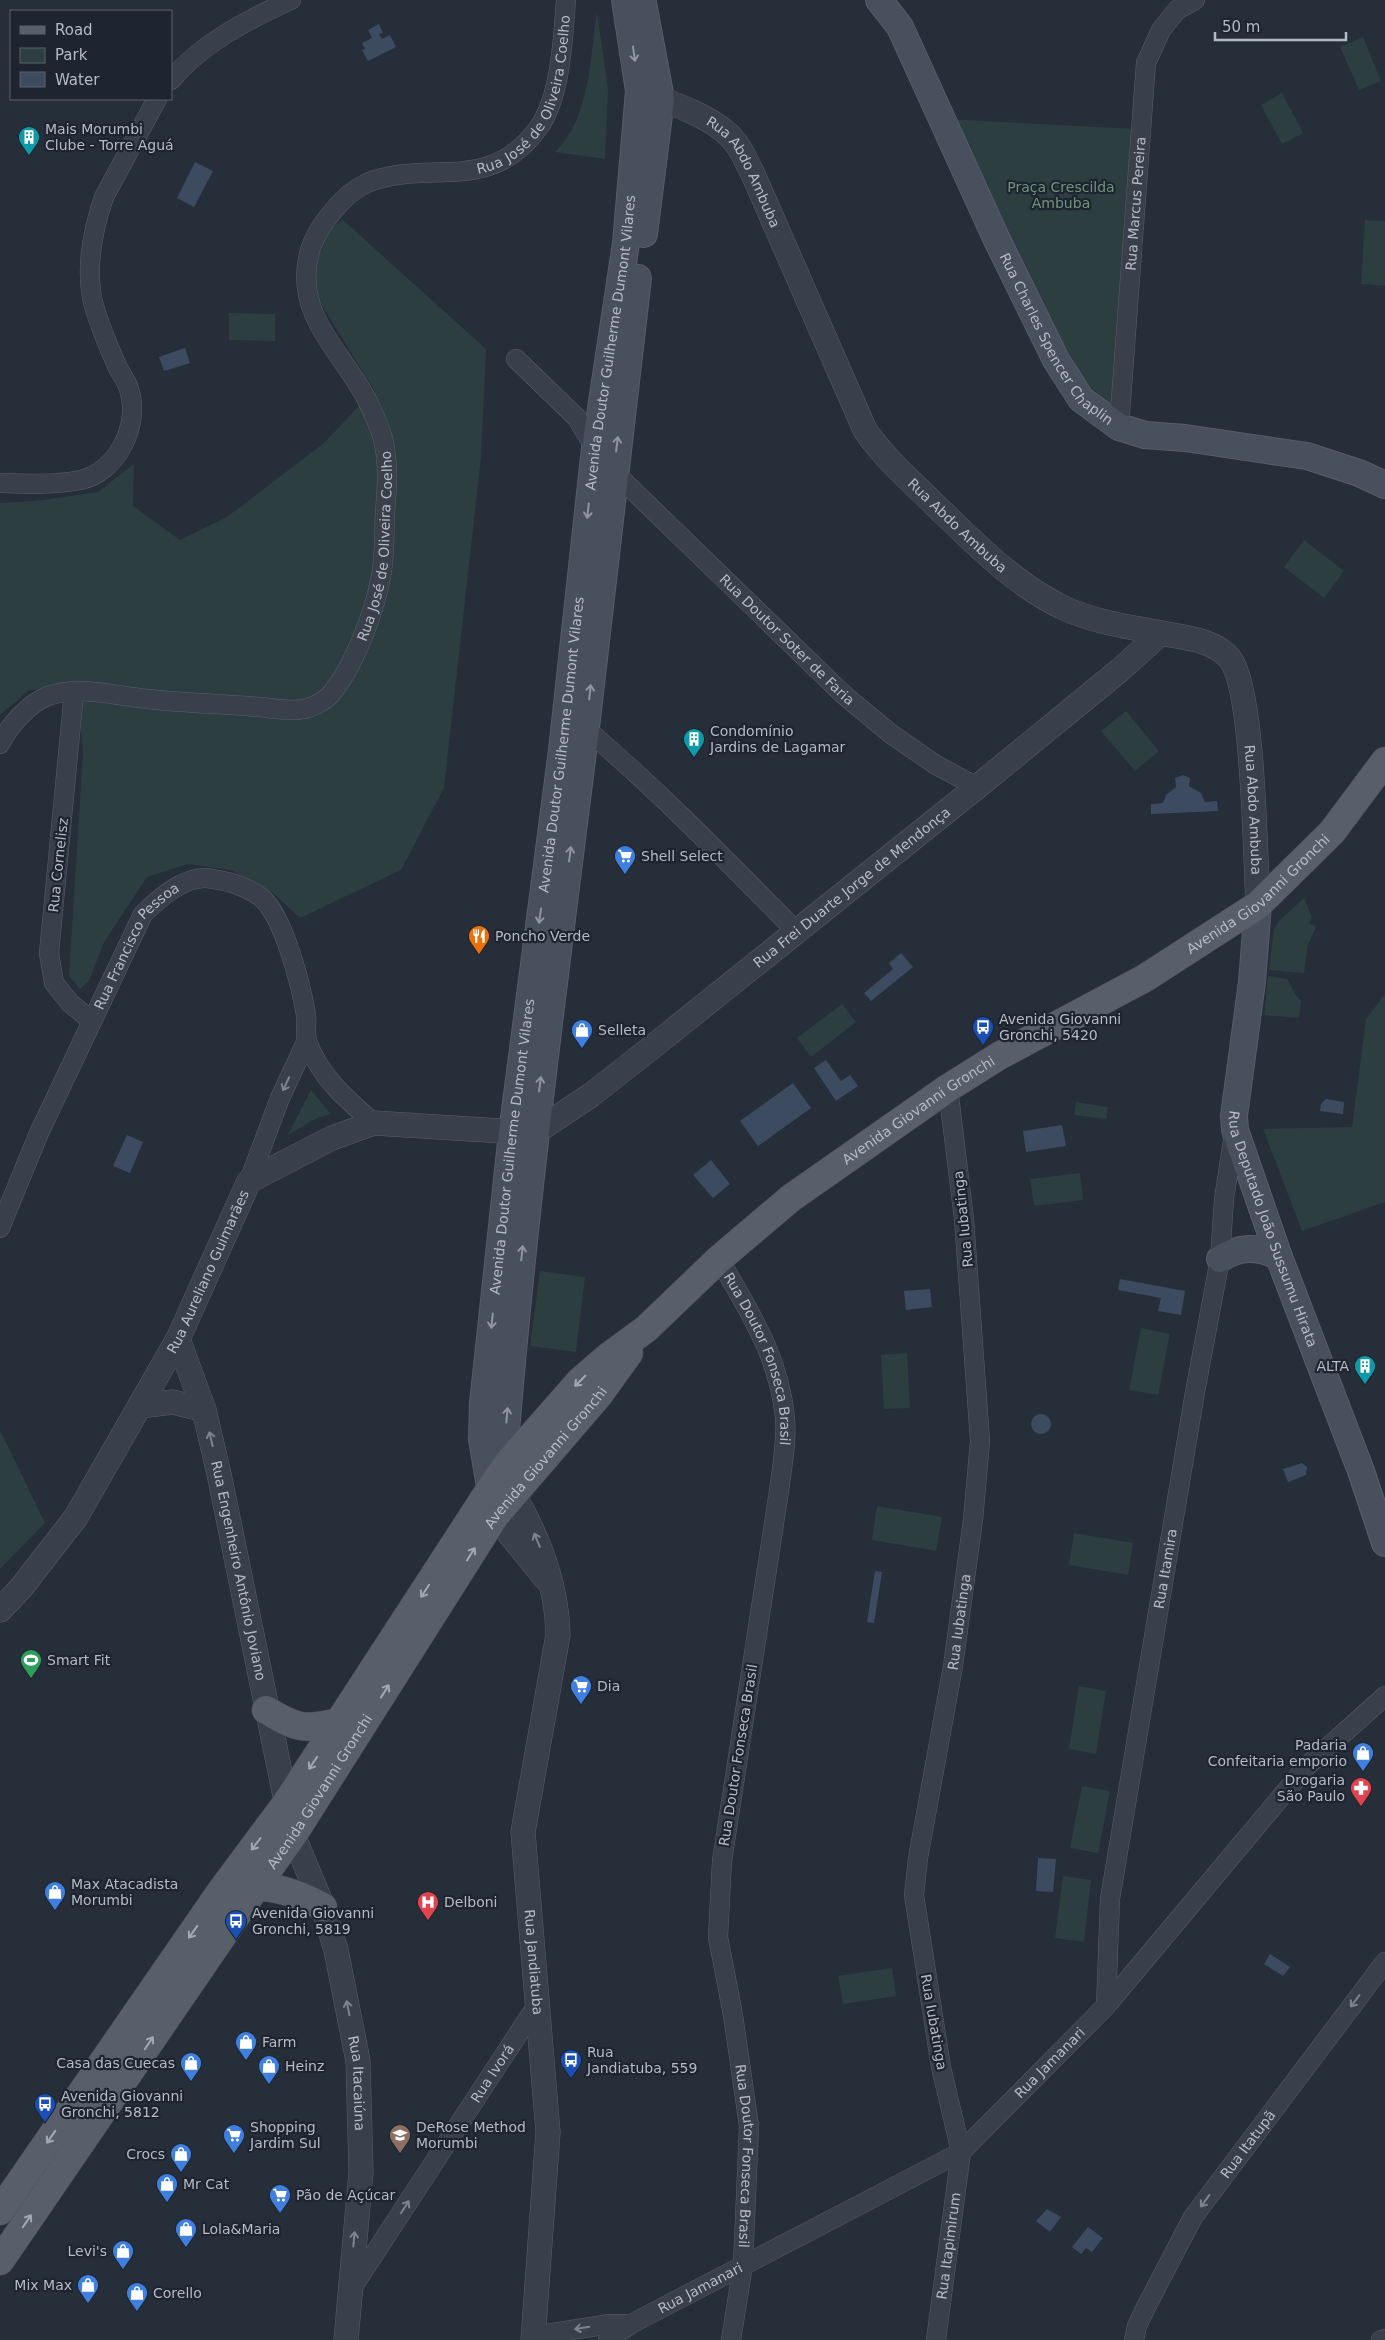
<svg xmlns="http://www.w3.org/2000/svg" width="1385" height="2340" font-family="'DejaVu Sans',sans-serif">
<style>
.green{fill:#2c3e40}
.water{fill:#3d4b61}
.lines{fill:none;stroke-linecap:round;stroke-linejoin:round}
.minor-casing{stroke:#585e69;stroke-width:20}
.tertiary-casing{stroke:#585e69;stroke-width:25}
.secondary-casing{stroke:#585e69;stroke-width:28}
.primary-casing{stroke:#434954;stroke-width:29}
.minor{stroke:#3a404b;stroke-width:19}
.tertiary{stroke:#3a404b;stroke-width:24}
.secondary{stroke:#484f5d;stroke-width:26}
.primary{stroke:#585f6b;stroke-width:28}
.oneway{stroke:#8f95a1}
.oneway2{stroke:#7e848f}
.oneway3{stroke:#a2a9b4}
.labels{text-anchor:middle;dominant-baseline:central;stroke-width:4.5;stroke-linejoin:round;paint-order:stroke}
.street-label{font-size:14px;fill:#b5bbc6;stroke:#1f2530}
.poi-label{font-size:14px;fill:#b5bbc6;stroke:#1f2530;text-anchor:start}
.park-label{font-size:14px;fill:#6f9579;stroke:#1f2530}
</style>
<rect width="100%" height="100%" fill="#262e3a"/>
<path class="green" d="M597,12l11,77 -3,70 -50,-7c35,-33 35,-95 42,-140z
M1363,37l18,44 -22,9 -19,-43z
M1282,93l21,40 -21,11 -21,-39z
M944,119l191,10 -19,280 -34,-29 -24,-27z
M343,220l143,129 -5,108 -37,331 -43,82 -101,48 -27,-25 -42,-23 -43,-6 -41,13 -43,65 -15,39 -9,8 -11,-13 14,-223 -3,-35 -22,-29 -29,1 -29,25v-212l36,-2 62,-9 36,-28 -1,42 47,34 47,-23 97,-74 50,-53 -54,-88 -7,-23 3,-22 15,-29z
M1365,220l20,1v65l-24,-2z
M229,313l46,1v27l-46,-1z
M1304,540l40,31 -20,27 -40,-31z
M1126,711l33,40 -24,20 -34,-40z
M1304,898l8,20 -3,5 7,4 -8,18 -4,28 -35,-3 5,-41 4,-7z
M1268,976l19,3c5,7 6,16 14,21l-2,18 -35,-3z
M1385,994v208l-83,29 -39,-102 89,-2 14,-108z
M842,1004l14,18 -45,35 -14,-19z
M311,1090l20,24 -16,5 -27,16z
M1076,1102l32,5 -2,12 -32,-4z
M1080,1173l3,27 -49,6 -4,-27z
M540,1271l45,6 -9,75 -46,-6z
M1141,1328l29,6 -12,61 -29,-5z
M907,1353l3,55 -26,1 -3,-54z
M0,1430l45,93 -45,46z
M877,1506l65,11 -6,34 -64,-11z
M1074,1533l59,10 -5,32 -59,-10z
M1079,1686l27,5 -10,63 -27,-5z
M1082,1786l28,5 -12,62 -28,-5z
M1063,1876l28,4 -7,62 -29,-4z
M892,1968l4,28 -53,8 -5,-28z"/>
<path class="water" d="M379,24l4,9 -4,1 3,5 8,-4 6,12 -28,14 -6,-11 3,-1 -3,-6 10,-5 -4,-8z
M195,162l18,9 -19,36 -17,-9z
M185,348l5,15 -26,8 -5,-14z
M1183,775l7,3 -1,8 12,7 4,9 12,-1 1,10 -67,3v-10l12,-1 3,-8 10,-8 -1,-9z
M901,953l12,14 -42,34 -7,-8 29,-24 -4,-6z
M826,1060l15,21 9,-6 8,11 -22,15 -22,-33z
M793,1083l18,25 -53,38 -18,-25z
M1326,1099l18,3 -1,12 -23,-3 1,-7z
M1062,1125l4,21 -40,6 -3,-21z
M127,1135l16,7 -13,31 -17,-7z
M711,1160l19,24 -17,14 -20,-23z
M1120,1279l65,12 -4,24 -23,-4 3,-13 -43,-8z
M930,1289l2,18 -26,3 -2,-19z
M1031 1424a10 10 0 1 1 20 0a10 10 0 1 1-20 0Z
M1302,1463l5,4 -1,8 -18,7 -5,-13z
M875,1571l7,1 -8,51 -7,-1z
M1038,1858l18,1 -3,33 -17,-1z
M1270,1954l20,13 -7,9 -19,-12z
M1047,2209l14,8 -11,15 -14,-11z
M1088,2227l15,11 -11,14 -6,-4 -5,6 -9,-7z"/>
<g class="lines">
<g class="minor-casing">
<g id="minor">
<path d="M171,80c31,-37 76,-60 120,-80"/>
<path d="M516,359l61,59 18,30"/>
<path id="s1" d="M1119,427l27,-364 15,-33 16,-20 18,-10"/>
<path id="s2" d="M614,472l230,223 47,39 45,31 41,22"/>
<path d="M0,483c26,1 55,2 80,-3 37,-7 61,-56 49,-91 -2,-8 -8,-15 -12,-23 -9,-21 -20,-45 -25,-68 -6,-34 1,-69 12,-101l53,-98"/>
<path d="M74,692l-25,261 5,30 16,20 22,18"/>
<path d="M586,729c74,63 141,132 210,202"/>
<path id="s3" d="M0,744c9,-18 28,-40 48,-48 31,-11 68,0 99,3 37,4 75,5 112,8 13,1 31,5 44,2 8,-1 22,-8 27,-14 23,-26 45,-84 51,-119 4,-20 3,-42 4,-63 2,-24 4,-50 -2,-74 -3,-12 -9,-24 -14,-35 -23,-49 -73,-85 -61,-145 3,-19 13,-34 26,-49 9,-11 20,-21 33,-27 62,-25 123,13 172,-56 22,-31 24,-90 27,-127"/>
<path d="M249,1181l31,-83 27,-58"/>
<path id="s4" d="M0,1228l39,-95 104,-219c16,-15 38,-36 62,-36 6,0 12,2 18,3 12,2 29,9 39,17 22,20 39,87 44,117 1,8 -1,18 1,26 12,35 40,59 67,82"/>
<path id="s5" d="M719,1259c30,52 60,97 66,159 2,24 -3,49 -6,73l-57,370 -4,76 15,78 16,111 -6,139 -12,75"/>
<path id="s6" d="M1106,2006l4,-107 85,-507 25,-133 4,-60 10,-65"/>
<path id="s7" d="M350,2291l187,-286"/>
<path d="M534,2336l76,-12h21"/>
<path id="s8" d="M608,2340l23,-16 330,-172 145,-146 201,-240 78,-70"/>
<path id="s9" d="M936,2340l25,-188 -20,-85 -27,-172 4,-37 35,-192 20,-146 7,-79 -16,-222 -16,-131"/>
<path id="s10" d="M1134,2340l3,-14 9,-19 47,-90 192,-255"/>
<path d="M1381,2340l4,-1"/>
</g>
</g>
<g class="tertiary-casing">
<g id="tertiary">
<path id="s11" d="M643,93c27,9 74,25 92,49 7,8 12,21 17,30l113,258c19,28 45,50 69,74 41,39 80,81 132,105 29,13 64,18 95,24 23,5 53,6 69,26 24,30 25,199 28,246"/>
<path id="s12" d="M178,1339l26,71 15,64 74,361 30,72 13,43 22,111 3,111 -15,168"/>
<path d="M140,1406l33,-4 31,8"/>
<path id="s13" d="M514,1495c25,44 43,89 44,140l-35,197 25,300 -15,208"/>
<path d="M495,1516l51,63"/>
<path id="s14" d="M0,1610l21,-22 55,-71 102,-178 71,-158 83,-43 42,-15 160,10 57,-38 65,-51 321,-257 143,-117 41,-37"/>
</g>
</g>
<g class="secondary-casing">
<g id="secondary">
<path id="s15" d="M879,0l21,27 96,211 60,122 25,39 38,28 26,8 40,3 122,18 52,17 26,12"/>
<path d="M643,3l18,96 -17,135"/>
<path id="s16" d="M1258,905l-6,77 -18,134 1,14 44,127 82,214 24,72"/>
<path d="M1220,1259c18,-13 40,-13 59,-2"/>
<path d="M511,1478l-5,-47c19,-232 50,-464 79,-695 19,-153 34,-306 53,-458"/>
<path id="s17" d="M493,1505l-11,-66 1,-36 29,-270 50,-383 33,-302 31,-205 13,-152 -14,-91"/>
</g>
</g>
<g class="primary-casing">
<g id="primary">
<path d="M266,1710c32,19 38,20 74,12"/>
<path d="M242,1888c30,-4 55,5 81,19"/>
<path id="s18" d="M0,2211l221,-320 64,-86 204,-314 19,-28 72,-82 29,-25 37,-27 73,-70 72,-61 157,-110 51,-32 146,-78 113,-73 74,-73 53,-71"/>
<path id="s19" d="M0,2261l256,-374 37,-52 202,-319 103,-120 31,-43"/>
</g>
</g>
<use href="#minor" class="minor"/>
<use href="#tertiary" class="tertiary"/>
<use href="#secondary" class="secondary"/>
<use href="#primary" class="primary"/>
</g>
<defs><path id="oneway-shaft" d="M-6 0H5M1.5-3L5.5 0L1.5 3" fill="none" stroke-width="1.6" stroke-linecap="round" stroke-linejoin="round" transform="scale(1.25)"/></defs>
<g class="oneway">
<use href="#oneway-shaft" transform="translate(634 54) rotate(82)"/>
<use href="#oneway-shaft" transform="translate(617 444) rotate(-83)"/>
<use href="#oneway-shaft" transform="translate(588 511) rotate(96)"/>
<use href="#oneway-shaft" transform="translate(590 692) rotate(-84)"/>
<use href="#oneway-shaft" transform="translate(570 854) rotate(-83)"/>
<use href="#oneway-shaft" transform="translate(540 916) rotate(98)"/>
<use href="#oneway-shaft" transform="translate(540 1084) rotate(-83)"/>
<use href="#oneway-shaft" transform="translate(522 1253) rotate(-84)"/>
<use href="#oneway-shaft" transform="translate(492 1321) rotate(96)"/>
<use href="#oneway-shaft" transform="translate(507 1415) rotate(-85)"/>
</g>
<g class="oneway2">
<use href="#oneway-shaft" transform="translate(286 1084) rotate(115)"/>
<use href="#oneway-shaft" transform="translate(211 1439) rotate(-103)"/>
<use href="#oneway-shaft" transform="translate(537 1540) rotate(-113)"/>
<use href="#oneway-shaft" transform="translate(1355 2001) rotate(127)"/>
<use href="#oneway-shaft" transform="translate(348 2008) rotate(-101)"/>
<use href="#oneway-shaft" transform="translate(1205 2201) rotate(126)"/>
<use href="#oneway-shaft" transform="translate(405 2207) rotate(-57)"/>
<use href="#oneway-shaft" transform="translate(354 2239) rotate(-85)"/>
<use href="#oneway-shaft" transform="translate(582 2328) rotate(171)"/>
</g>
<g class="oneway3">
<use href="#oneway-shaft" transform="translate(580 1381) rotate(135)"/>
<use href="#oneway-shaft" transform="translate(471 1554) rotate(-58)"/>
<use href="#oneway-shaft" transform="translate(425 1591) rotate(123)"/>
<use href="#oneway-shaft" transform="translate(385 1691) rotate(-58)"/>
<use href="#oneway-shaft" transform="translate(313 1763) rotate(124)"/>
<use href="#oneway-shaft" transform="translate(256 1844) rotate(127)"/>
<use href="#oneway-shaft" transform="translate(193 1932) rotate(125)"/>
<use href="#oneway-shaft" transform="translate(149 2043) rotate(-56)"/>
<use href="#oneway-shaft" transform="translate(51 2137) rotate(125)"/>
<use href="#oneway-shaft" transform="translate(27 2221) rotate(-56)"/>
</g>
<defs>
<g id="building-pin" transform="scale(1.125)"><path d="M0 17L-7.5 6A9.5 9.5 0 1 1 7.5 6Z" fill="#0f9aa8" stroke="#1f2530"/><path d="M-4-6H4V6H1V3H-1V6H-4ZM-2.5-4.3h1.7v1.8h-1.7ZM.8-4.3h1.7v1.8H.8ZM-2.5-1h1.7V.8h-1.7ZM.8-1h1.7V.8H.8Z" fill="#fff"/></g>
<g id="supermarket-pin" transform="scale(1.125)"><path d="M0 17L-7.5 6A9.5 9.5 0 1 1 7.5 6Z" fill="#3f7fe0" stroke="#1f2530"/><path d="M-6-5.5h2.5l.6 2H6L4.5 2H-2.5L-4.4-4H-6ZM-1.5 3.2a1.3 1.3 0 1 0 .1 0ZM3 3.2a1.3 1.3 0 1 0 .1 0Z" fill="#fff"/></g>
<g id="restaurant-pin" transform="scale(1.125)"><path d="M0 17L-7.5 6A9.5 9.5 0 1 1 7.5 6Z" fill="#e8710a" stroke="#1f2530"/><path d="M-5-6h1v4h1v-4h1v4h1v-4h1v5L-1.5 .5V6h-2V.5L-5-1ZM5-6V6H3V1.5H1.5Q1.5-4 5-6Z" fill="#fff"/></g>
<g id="bus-pin" transform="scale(1.125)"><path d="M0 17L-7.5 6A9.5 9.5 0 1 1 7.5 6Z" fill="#1a4fb4" stroke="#1f2530"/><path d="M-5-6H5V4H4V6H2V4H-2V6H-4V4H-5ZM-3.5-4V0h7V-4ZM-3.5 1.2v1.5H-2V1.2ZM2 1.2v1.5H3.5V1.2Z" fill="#fff"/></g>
<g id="shop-pin" transform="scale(1.125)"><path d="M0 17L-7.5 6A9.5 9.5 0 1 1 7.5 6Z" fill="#3f7fe0" stroke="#1f2530"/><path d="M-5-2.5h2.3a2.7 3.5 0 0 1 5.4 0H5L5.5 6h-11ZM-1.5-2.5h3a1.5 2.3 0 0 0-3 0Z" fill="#fff"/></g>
<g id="stadium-pin" transform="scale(1.125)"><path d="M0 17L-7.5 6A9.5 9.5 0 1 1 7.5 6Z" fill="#2e9e5b" stroke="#1f2530"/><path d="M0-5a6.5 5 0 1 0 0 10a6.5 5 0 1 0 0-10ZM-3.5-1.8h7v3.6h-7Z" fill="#fff"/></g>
<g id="pharmacy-pin" transform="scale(1.125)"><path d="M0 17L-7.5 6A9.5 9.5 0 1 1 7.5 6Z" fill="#e0444e" stroke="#1f2530"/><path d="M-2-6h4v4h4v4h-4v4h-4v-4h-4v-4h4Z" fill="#fff"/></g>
<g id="hospital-pin" transform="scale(1.125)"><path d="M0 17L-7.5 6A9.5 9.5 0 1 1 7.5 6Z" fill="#e0444e" stroke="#1f2530"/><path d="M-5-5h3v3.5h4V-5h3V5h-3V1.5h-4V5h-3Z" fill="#fff"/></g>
<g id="university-pin" transform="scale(1.125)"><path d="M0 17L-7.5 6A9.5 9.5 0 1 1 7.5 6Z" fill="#8d6e63" stroke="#1f2530"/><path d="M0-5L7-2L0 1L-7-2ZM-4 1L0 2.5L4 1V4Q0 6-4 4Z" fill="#fff"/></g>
</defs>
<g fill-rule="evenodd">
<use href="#building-pin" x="29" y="137"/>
<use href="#building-pin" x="694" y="739"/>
<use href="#supermarket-pin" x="625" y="856"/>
<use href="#restaurant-pin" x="479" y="936"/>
<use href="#bus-pin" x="983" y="1027"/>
<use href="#shop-pin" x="582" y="1030"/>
<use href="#building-pin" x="1365" y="1366"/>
<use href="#stadium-pin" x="31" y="1660"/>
<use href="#supermarket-pin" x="581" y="1686"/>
<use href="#shop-pin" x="1363" y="1753"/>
<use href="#pharmacy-pin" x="1361" y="1788"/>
<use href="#shop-pin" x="55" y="1892"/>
<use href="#hospital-pin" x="428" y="1902"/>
<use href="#bus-pin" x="236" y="1921"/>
<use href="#shop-pin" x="246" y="2042"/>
<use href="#bus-pin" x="571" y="2060"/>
<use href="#shop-pin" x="191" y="2063"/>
<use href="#shop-pin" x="269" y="2066"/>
<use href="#bus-pin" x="45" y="2104"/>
<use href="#supermarket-pin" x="234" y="2135"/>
<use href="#university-pin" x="400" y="2135"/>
<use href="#shop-pin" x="181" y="2154"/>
<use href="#shop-pin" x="167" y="2184"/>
<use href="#supermarket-pin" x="280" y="2195"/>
<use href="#shop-pin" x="186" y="2229"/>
<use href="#shop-pin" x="123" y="2251"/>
<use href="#shop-pin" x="88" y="2285"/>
<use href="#shop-pin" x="137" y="2293"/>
</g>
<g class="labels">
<g class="street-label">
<text stroke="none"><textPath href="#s3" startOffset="1131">Rua José de Oliveira Coelho</textPath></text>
<text stroke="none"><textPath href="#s11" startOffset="135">Rua Abdo Ambuba</textPath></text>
<text stroke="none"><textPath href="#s1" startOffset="224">Rua Marcus Pereira</textPath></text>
<text stroke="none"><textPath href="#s15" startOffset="385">Rua Charles Spencer Chaplin</textPath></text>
<text stroke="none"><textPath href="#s17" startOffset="1171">Avenida Doutor Guilherme Dumont Vilares</textPath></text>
<text stroke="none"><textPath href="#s11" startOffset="555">Rua Abdo Ambuba</textPath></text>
<text stroke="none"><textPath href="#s3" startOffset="516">Rua José de Oliveira Coelho</textPath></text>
<text stroke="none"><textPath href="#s2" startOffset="241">Rua Doutor Soter de Faria</textPath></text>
<text stroke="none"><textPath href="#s17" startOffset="766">Avenida Doutor Guilherme Dumont Vilares</textPath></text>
<text stroke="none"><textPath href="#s11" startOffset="1020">Rua Abdo Ambuba</textPath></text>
<text transform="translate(58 865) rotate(-84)">Rua Cornelisz</text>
<text stroke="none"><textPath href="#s14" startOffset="1199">Rua Frei Duarte Jorge de Mendonça</textPath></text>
<text stroke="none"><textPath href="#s18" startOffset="1852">Avenida Giovanni Gronchi</textPath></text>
<text stroke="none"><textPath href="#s4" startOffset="315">Rua Francisco Pessoa</textPath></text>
<text stroke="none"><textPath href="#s18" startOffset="1448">Avenida Giovanni Gronchi</textPath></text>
<text stroke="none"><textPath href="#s17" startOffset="361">Avenida Doutor Guilherme Dumont Vilares</textPath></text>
<text transform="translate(963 1219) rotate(-96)">Rua Iubatinga</text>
<text stroke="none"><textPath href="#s16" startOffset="332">Rua Deputado João Sussumu Hirata</textPath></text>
<text stroke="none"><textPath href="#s14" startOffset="399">Rua Aureliano Guimarães</textPath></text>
<text stroke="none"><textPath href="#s5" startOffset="109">Rua Doutor Fonseca Brasil</textPath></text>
<text stroke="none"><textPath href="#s19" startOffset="972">Avenida Giovanni Gronchi</textPath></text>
<text stroke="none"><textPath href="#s6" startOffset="442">Rua Itamira</textPath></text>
<text stroke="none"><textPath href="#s12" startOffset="240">Rua Engenheiro Antônio Joviano</textPath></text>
<text stroke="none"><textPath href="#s9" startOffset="728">Rua Iubatinga</textPath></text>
<text transform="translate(738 1755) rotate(-81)">Rua Doutor Fonseca Brasil</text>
<text stroke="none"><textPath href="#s19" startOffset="568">Avenida Giovanni Gronchi</textPath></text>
<text stroke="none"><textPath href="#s13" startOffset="479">Rua Jandiatuba</textPath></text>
<text transform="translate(934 2022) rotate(80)">Rua Iubatinga</text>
<text stroke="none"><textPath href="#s8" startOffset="526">Rua Jamanari</textPath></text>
<text stroke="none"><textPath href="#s7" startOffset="260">Rua Ivorá</textPath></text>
<text stroke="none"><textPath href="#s12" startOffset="768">Rua Itacaiúna</textPath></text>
<text stroke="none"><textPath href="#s10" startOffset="228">Rua Itatupã</textPath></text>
<text stroke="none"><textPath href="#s5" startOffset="919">Rua Doutor Fonseca Brasil</textPath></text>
<text stroke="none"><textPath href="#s9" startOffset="95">Rua Itapimirum</textPath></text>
<text stroke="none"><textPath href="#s8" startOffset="106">Rua Jamanari</textPath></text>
</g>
<g class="poi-label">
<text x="45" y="129">Mais Morumbi<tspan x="45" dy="16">Clube - Torre Aguá</tspan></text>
<text x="710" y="731">Condomínio<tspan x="710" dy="16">Jardins de Lagamar</tspan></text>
<text x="641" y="856">Shell Select</text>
<text x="495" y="936">Poncho Verde</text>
<text x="999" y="1019">Avenida Giovanni<tspan x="999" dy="16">Gronchi, 5420</tspan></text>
<text x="598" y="1030">Selleta</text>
<text x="1349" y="1366" text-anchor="end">ALTA</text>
<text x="47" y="1660">Smart Fit</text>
<text x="597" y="1686">Dia</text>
<text x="1347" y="1745" text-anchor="end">Padaria<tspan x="1347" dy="16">Confeitaria emporio</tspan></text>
<text x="1345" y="1780" text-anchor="end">Drogaria<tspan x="1345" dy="16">São Paulo</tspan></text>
<text x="71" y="1884">Max Atacadista<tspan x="71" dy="16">Morumbi</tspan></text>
<text x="444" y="1902">Delboni</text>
<text x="252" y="1913">Avenida Giovanni<tspan x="252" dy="16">Gronchi, 5819</tspan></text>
<text x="262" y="2042">Farm</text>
<text x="587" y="2052">Rua<tspan x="587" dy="16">Jandiatuba, 559</tspan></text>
<text x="175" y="2063" text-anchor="end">Casa das Cuecas</text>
<text x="285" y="2066">Heinz</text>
<text x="61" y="2096">Avenida Giovanni<tspan x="61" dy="16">Gronchi, 5812</tspan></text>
<text x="250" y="2127">Shopping<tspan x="250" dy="16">Jardim Sul</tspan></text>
<text x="416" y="2127">DeRose Method<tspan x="416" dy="16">Morumbi</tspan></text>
<text x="165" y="2154" text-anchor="end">Crocs</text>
<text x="183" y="2184">Mr Cat</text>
<text x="296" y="2195">Pão de Açúcar</text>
<text x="202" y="2229">Lola&amp;Maria</text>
<text x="107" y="2251" text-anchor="end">Levi's</text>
<text x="72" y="2285" text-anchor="end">Mix Max</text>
<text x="153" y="2293">Corello</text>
</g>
<g class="park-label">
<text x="1061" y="187">Praça Crescilda<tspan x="1061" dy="16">Ambuba</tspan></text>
</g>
</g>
<rect x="10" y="10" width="162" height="90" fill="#1f2530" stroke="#5b616c"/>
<rect x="20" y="26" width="25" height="8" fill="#585f6b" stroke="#5b616c"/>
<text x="55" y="35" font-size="15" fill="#b5bbc6">Road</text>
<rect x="20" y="48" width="25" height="15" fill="#2c3e40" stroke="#5b616c"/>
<text x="55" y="60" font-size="15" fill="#b5bbc6">Park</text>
<rect x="20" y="72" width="25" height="15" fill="#3d4b61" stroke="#5b616c"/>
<text x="55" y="85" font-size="15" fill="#b5bbc6">Water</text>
<path d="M1215 32v8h131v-8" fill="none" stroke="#b5bbc6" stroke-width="2.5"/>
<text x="1222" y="32" font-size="15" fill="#b5bbc6" stroke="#1f2530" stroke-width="4" paint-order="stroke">50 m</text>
</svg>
